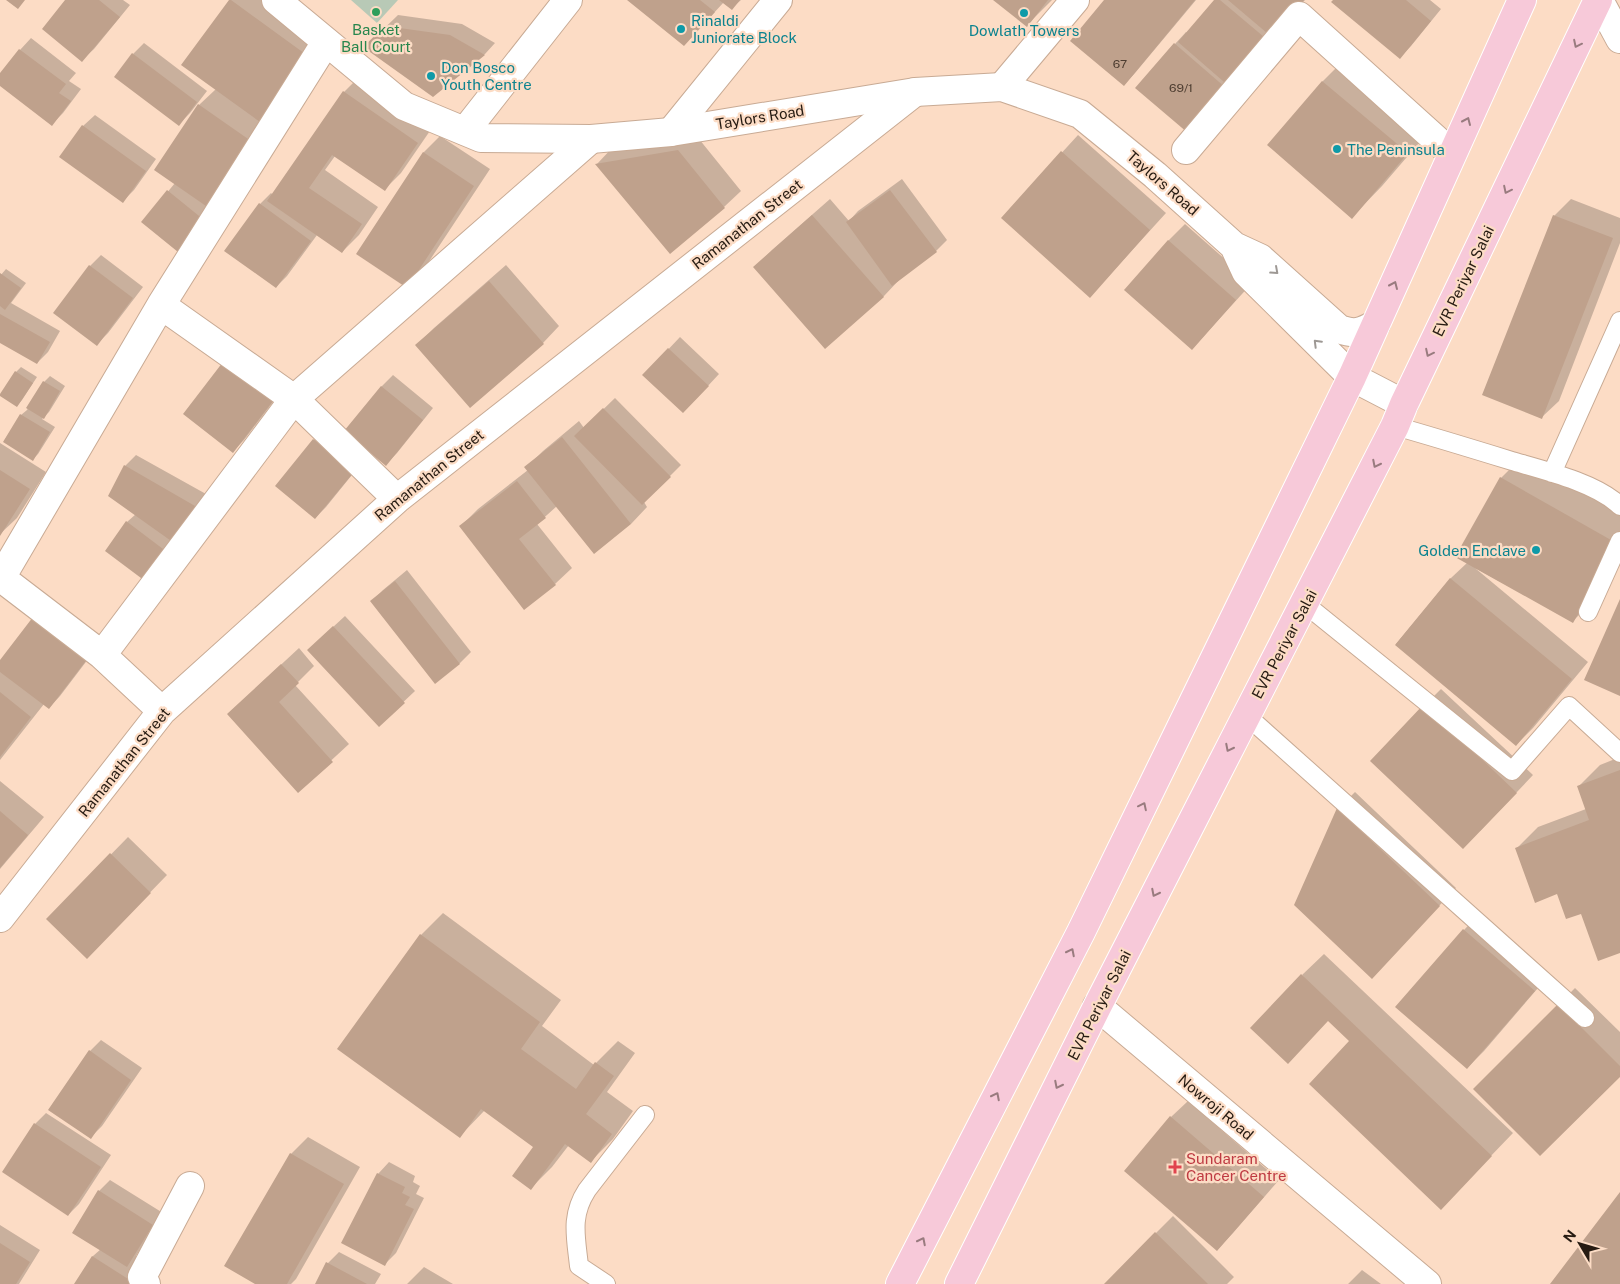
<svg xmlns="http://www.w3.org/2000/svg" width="1620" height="1284" font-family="'Public Sans',sans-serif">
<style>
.green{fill:#b8c9b6}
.shadow{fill:#0003}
.building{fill:#bfa18c}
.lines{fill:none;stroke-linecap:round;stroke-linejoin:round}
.service-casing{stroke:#c8aa94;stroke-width:20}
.minor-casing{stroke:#c8aa94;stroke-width:30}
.tertiary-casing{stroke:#c8aa94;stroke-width:30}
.primary-casing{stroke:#fff;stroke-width:30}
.service{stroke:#fff;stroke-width:18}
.minor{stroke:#fff;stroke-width:28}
.tertiary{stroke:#fff;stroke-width:28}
.primary{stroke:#f7c9d9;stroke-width:28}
.oneway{stroke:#997b7f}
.oneway2{stroke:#9d9894}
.leisure-dot{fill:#2e9e5b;stroke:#fcdcc5;stroke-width:2}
.culture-dot{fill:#0f9aa8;stroke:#fcdcc5;stroke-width:2}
.health-dot{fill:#e0444e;stroke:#fcdcc5;stroke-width:2}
.labels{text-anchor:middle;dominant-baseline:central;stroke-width:4.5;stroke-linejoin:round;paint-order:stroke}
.number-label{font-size:12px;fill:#4c3c30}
.culture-label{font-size:15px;fill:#0d838f;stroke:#fcdcc5;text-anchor:start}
.leisure-label{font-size:15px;fill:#27864d;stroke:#fcdcc5}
.street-label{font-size:15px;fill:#261b12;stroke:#fcdcc5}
.health-label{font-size:15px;fill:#be3a42;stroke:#fcdcc5;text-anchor:start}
</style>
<rect width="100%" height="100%" fill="#fcdcc5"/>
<path class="green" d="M351,0h47l-21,23z"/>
<path class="shadow" d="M67,0h56l7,5 -36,44 -12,11z
M230,0h41l53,38 -102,150 -14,14 6,6 -25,31 -46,-17 32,-39 24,-78 17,-16z
M629,0h112l-9,8 -8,-6 -24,26z
M995,0h57l-25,25z
M1106,0h90l-61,73 -11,12z
M1216,0h89l-106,120 -62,-32 38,-44 11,-12 1,1z
M1334,0h96l11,9 -30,37 -11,11z
M398,15l64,9 33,19 -10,11 -52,41 -68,-48z
M31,38l45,35 -7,8 12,8 -18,24 -11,11 -52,-40v-9l20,-25z
M144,43l63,48 -17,22 -11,11 -46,-70z
M1353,51l84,71 -55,64 -30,31 -83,-72 54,-64z
M361,75l73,50 -33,48 -16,16 -50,-33 -10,14 53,37 -19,28 -17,17 -25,-17 -30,41 -11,11 -16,-83 11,-11 2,2 71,-103z
M95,115l61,44 -22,31 -11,11 -62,-44 22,-31z
M695,134l46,57 -17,16 -127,-43 16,-17z
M1078,135l88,78 -60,66 -104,-61z
M440,136l50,33 -66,100 -17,17 16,-133z
M902,179l45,61 -11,11 -36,28 -16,17 -58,51 -71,-80 17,-17 58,-51 19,22 9,-10z
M1571,199l49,19v25l-61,158 -17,16 12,-201z
M1185,224l67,59 -60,66 -24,-108z
M101,255l42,32 -35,46 -11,11 -7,-78z
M506,265l53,61 -16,17 -126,2 17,-17z
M6,269l20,14 -15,20 49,28 -12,21 -11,11 -37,-21v-66z
M680,337l39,37 -25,27 -50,-26z
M21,367l16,10 -15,23 -5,6 -1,-34z
M393,375l40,33 -36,45 -11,11 -40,-33 36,-45z
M50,376l15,10 -16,26 -7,7 13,8 -17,27 -5,5 -29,-18 17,-26 6,-5 17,-28z
M286,385l-42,55 -11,11 -48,-37z
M615,398l66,67 -37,37 3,5 -16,17 -74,-18 -20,18 35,44 -17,16 -94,-58 17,-17 50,-39 -2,-2 17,-17 36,-30 5,7z
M325,429l39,31 -38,47 -11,11 -38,-32 37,-46z
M0,443l46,29 -29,46 -17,16z
M136,455l70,39 -50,74 -29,-46 9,-8 -11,-48z
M1523,456l97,55v43l-25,45 -22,22 -98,-53 113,94 -55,66 -17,17 -120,-101 55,-66 17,-16 33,-84z
M407,570l64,82 -11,11 -25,19 -63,-81 11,-11z
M345,616l70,75 -36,34 -59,-86z
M98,646l-38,50 -11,12 -5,-4 -44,56v-98z
M299,648l15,18 -19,19 54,59 -51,47 -70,-77z
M1441,689l92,86 -53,56 -55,-126z
M1620,757v195l-39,-40 -23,-19 -41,-45 21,-21 48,-18 -8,-22 22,-22z
M0,781l44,36 -44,52z
M1355,792l101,96 -68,72 -50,-151z
M128,837l39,38 -63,65 -56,-21z
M443,913l118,87 -19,26 52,39 24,-24 17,12 -28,39 26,19 -20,28 -22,22 -22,-16 -17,22 -21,21 4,-42 -50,-36 -25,26 -39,-201z
M1480,913l70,61 -66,77 -17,17 -3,-138z
M1324,954l189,179 -51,53 -160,-211z
M1575,988l45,44v43l-145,14z
M101,1040l41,28 -40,58 -11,11 -1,-86z
M1188,1101l91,79 -46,53 -16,17 -46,-133z
M46,1113l65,42 -32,49 -11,11 -33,-91z
M308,1137l52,30 -64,112 -5,5h-33l-32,-18 65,-112z
M389,1162l26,14 -2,6 7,4 -4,8 8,4 -28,55 -11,11 -7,-90z
M110,1180l53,33 -27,43 20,14 -9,14h-72l18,-28 8,-7 -2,-58z
M1173,1216l61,61 -7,7h-122z
M0,1225l40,25 -21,34h-19z
M339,1252l42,22 -6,10h-59l12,-21z
M424,1267l29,17h-46z
M1362,1270l19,14h-33z"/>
<path class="building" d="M6,0h19l-7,9z
M65,0h34l21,17 -38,45 -40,-33z
M229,0h2l77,56 -48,66 -79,-57z
M627,0h73l15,12 -31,34z
M719,0h21l-8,10z
M993,0h55l-21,27z
M1104,0h91l-71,86 -54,-45z
M1214,0h6l50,42 -39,46 -53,-46z
M1228,0h76l-31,38z
M1333,0h73l25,21 -31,38 -69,-57z
M385,26l65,9 35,20 -52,42 -70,-50z
M1174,43l52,45 -38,45 -53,-45z
M19,49l47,35 -7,9 12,8 -19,25 -52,-40v-13z
M132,53l65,49 -18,24 -65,-49z
M1322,81l86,72 -56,66 -85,-74z
M343,91l75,52 -33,48 -53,-36 -23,33 53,36 -20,29 -75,-52z
M198,104l53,37 -45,65 -52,-36z
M82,125l64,46 -23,32 -64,-46z
M678,150l47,58 -55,46 -75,-90z
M1061,151l89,79 -60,68 -89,-80z
M423,152l51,34 -67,102 -51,-34z
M167,190l37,30 -26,32 -37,-30z
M890,190l47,62 -45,34 -46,-64z
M259,203l52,38 -35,47 -52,-37z
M812,215l72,82 -59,52 -72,-82z
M1553,215l60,23 -71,181 -60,-24z
M1168,240l68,60 -44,50 -68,-60z
M89,265l44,33 -36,48 -44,-33z
M0,273l21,15 -16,22 -5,-4z
M489,281l55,63 -74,64 -55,-63z
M0,314l50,28 -13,22 -37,-21z
M668,348l41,38 -26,27 -41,-38z
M226,358l50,39 -43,56 -50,-39z
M15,371l18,12 -16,24 -17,-11v-2z
M43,381l17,10 -16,28 -18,-11z
M381,386l42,34 -37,46 -42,-35z
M603,408l68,69 -29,28 -68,-69z
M20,414l30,18 -17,29 -30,-19z
M562,437l69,87 -37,30 -70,-87z
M313,439l41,33 -39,47 -40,-33z
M124,465l71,41 -21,37 -66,-47z
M0,470l30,19 -30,47z
M1500,477l118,67 -45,79 -118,-66z
M517,481l29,37 -27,21 37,46 -32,25 -65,-84z
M126,521l41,31 -22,29 -40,-30z
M1450,578l122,101 -56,67 -121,-101z
M395,581l65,83 -25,20 -65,-83z
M1620,599v97l-36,-16z
M33,617l55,41 -39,51 -49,-37v-12z
M333,626l72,77 -26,24 -72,-77z
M281,664l18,19 -20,19 54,60 -35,31 -71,-79z
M0,692l31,25 -31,40z
M1424,704l93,89 -54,56 -93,-88z
M1620,770v183l-22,8 -17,-47 -15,5 -9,-25 -22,9 -20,-55 74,-28 -12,-34z
M1337,808l103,98 -68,73 -78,-74z
M0,811l28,24 -28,33z
M110,853l41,40 -64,66 -41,-40z
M1463,929l72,62 -68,78 -72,-62z
M420,934l120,88 -19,27 55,40 19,-27 19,14 -28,38 26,20 -21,29 -26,-19 -34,46 -19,-14 21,-29 -52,-38 -21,29 -123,-89z
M1301,974l191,182 -51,54 -132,-126 40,-43 -21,-20 -40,43 -38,-36z
M1558,1004l62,62v11l-80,79 -67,-67z
M89,1050l42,30 -40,59 -43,-29z
M1170,1116l94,81 -47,54 -93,-80z
M34,1123l67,44 -33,49 -66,-44z
M290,1153l54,31 -57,100h-32l-31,-18z
M377,1173l28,14 -3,6 8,4 -5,8 9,4 -29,57 -44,-23z
M98,1190l55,35 -26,42 -55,-34z
M1620,1192v92h-70z
M1155,1232l53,52h-104z
M0,1243l30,19 -14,22h-16z
M92,1256l44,28h-62z
M326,1262l41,22h-52z"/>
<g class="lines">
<g class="service-casing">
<path id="service" d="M1395,426c39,11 78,23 117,35 31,9 85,22 108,45
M1552,473l68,-152
M1305,604l207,167 57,-65 51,47
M1588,612l32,-71
M1246,715l339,303
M606,1284l-27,-18c-3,-29 -9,-50 8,-76l58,-75"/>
</g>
<g class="minor-casing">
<path id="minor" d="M1599,0l21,39
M1002,87l73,-87
M465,131l103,-131
M671,132l107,-132
M1186,150l113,-134 153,138
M161,305l133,94 103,100
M0,577l102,78 60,56
M1,578l160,-273 165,-263
M102,655l192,-256 297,-260
M0,918l162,-207 235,-212 518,-407
M1097,1006l330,278
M146,1284l-4,-7 48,-91"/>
</g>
<g class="tertiary-casing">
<path id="tertiary" d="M276,0l128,106 77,32 110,1 80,-7 244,-40 87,-5 78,27 75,61 79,71 26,12 79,71c17,6 22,3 37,-5
M1234,246l12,26 106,105 52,27"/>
</g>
<g class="primary-casing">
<path id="primary" d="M900,1284l181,-352 271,-555 170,-377
M959,1284c46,-92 92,-185 138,-277 98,-194 200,-387 298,-581l9,-22 194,-404"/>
</g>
<use href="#service" class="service"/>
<use href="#minor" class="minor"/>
<use href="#tertiary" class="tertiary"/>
<use href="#primary" class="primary"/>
</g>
<defs><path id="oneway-chevron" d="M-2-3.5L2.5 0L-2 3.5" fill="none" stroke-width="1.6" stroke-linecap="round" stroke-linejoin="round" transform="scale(1.25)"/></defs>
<g class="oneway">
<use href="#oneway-chevron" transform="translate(1577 44) rotate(116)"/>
<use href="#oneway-chevron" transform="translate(1467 121) rotate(-66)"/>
<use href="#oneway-chevron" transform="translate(1507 190) rotate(116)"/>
<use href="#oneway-chevron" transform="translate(1394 285) rotate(-66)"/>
<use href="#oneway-chevron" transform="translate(1429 353) rotate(116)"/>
<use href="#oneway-chevron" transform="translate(1376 464) rotate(117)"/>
<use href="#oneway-chevron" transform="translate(1229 748) rotate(117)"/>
<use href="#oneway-chevron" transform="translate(1143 806) rotate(-64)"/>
<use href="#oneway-chevron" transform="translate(1155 893) rotate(117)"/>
<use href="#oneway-chevron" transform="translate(1071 952) rotate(-63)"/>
<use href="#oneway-chevron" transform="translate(1058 1085) rotate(117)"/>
<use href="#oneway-chevron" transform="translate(996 1096) rotate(-63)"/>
<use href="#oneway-chevron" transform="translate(922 1241) rotate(-63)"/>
</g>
<g class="oneway2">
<use href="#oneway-chevron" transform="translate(1275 271) rotate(42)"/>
<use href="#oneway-chevron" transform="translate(1317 343) rotate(-135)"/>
</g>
<circle class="leisure-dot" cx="376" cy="12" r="5"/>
<g class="culture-dot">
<circle cx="1024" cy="13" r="5"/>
<circle cx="681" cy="29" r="5"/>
<circle cx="431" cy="76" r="5"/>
<circle cx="1337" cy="149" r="5"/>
<circle cx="1536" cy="550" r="5"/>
</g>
<path class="health-dot" d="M1172.5 1159.5h5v5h5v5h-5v5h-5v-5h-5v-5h5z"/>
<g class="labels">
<g class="number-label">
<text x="1120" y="64">67</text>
<text x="1181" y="88">69/1</text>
</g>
<g class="culture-label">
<text x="691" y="20">Rinaldi<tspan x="691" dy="17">Juniorate Block</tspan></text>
<text x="1024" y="30" text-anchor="middle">Dowlath Towers</text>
<text x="441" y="67">Don Bosco<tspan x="441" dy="17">Youth Centre</tspan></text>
<text x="1347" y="149">The Peninsula</text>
<text x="1526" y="550" text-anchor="end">Golden Enclave</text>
</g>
<g class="leisure-label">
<text x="376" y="29">Basket<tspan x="376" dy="17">Ball Court</tspan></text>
</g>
<g class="street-label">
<text transform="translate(760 117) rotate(-9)">Taylors Road</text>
<text transform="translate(1163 183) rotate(41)">Taylors Road</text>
<text transform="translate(747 224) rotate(-38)">Ramanathan Street</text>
<text transform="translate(1463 281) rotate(-64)">EVR Periyar Salai</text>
<text transform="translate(429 475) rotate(-39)">Ramanathan Street</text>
<text transform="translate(1284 644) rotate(-62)">EVR Periyar Salai</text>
<text transform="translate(124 762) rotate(-51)">Ramanathan Street</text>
<text transform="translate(1099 1005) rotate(-63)">EVR Periyar Salai</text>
<text transform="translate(1216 1107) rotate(40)">Nowroji Road</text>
</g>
<g class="health-label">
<text x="1186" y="1158">Sundaram<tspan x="1186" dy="17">Cancer Centre</tspan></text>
</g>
</g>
<g transform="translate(1580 1244) rotate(308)" stroke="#fcdcc5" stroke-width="4" paint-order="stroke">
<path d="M0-4L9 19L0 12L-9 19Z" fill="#261b12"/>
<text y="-8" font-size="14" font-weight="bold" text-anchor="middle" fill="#261b12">N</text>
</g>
</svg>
